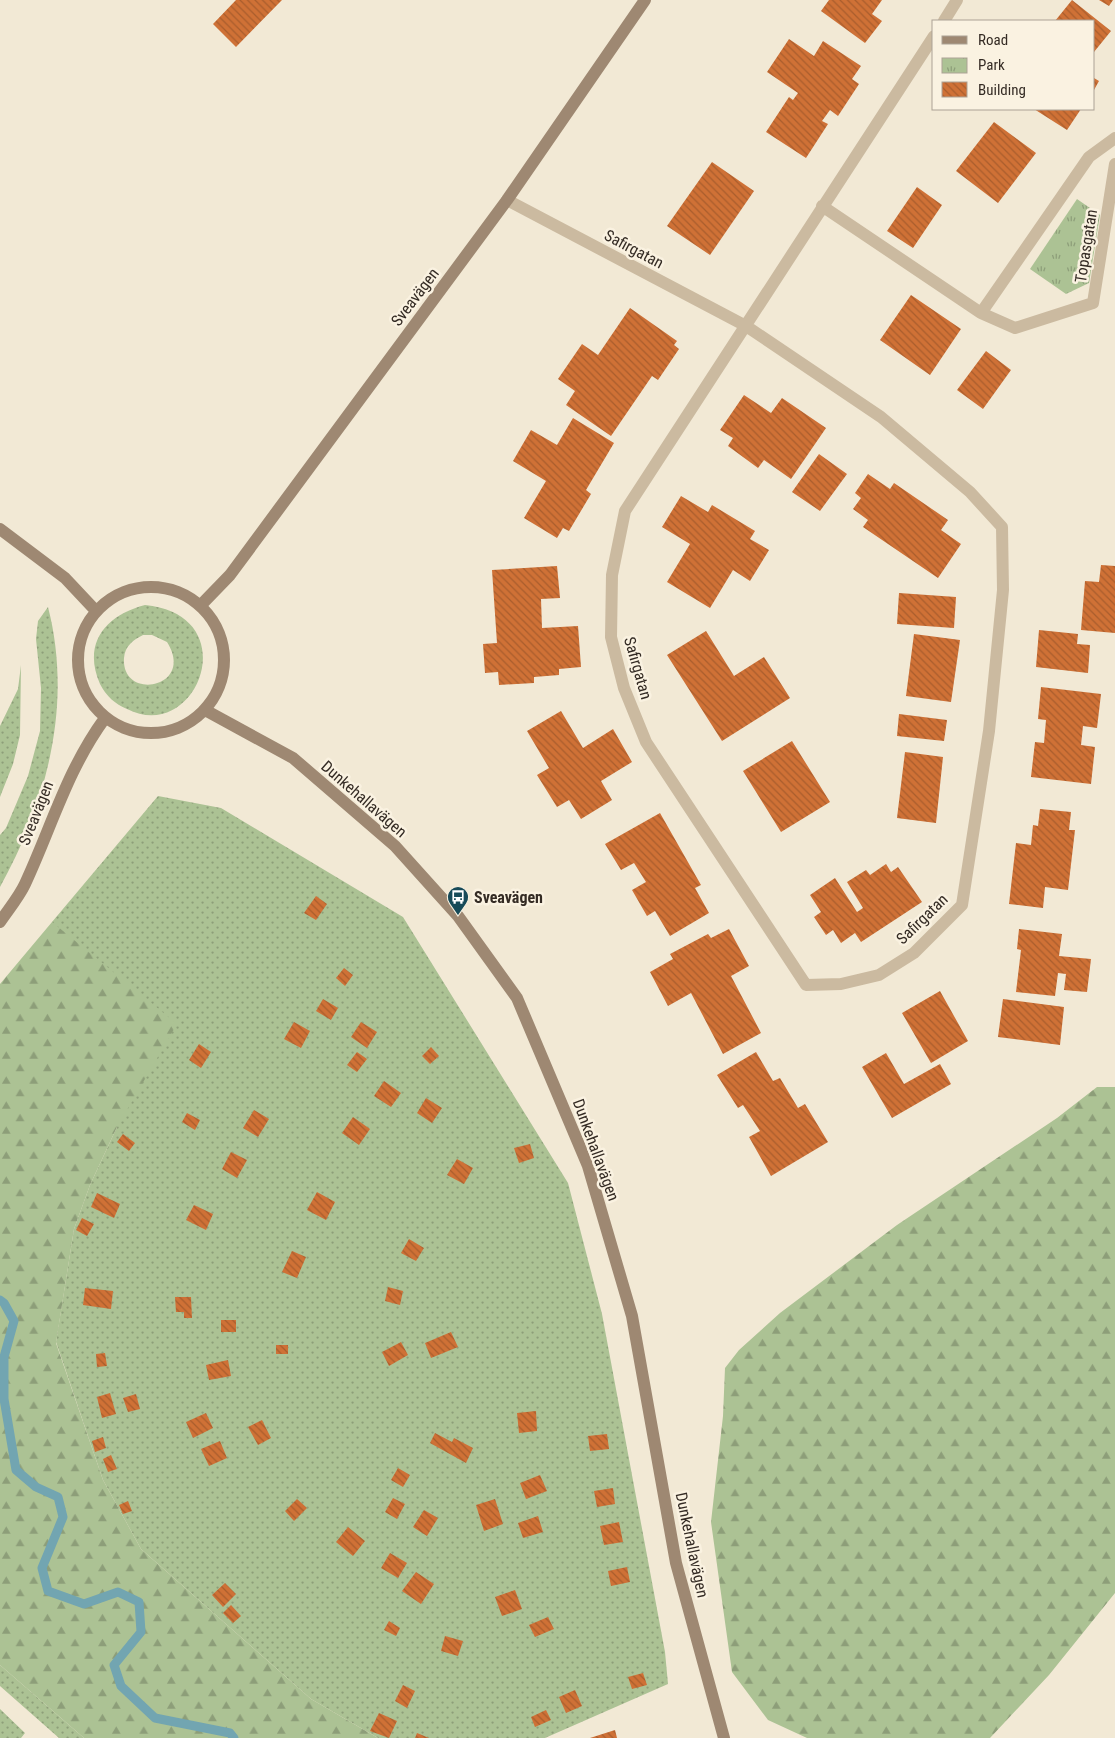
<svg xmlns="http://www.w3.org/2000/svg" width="1115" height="1738" font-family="'Roboto Condensed',sans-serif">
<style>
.grass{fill:url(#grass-dots);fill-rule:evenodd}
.forest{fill:url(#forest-firs)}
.park{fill:url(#park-tufts)}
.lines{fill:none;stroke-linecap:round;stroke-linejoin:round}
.stream{stroke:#72a5b1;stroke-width:9}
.building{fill:url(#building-back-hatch)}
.street{stroke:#cbbaa0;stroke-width:12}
.secondary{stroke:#9e8872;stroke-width:12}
.labels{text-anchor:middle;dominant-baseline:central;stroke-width:5;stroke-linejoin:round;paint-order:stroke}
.street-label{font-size:16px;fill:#342b24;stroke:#faf2e1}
.poi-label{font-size:16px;font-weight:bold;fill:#342b24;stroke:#faf2e1;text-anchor:start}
</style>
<defs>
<pattern id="grass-dots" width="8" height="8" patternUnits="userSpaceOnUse" patternTransform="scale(1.25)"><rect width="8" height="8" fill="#acc294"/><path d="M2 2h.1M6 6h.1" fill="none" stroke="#8d9e79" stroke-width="1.8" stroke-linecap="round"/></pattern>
<pattern id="forest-firs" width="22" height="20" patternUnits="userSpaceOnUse" patternTransform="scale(1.25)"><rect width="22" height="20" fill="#acc294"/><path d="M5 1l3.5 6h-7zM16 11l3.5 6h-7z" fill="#8d9e79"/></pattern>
<pattern id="park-tufts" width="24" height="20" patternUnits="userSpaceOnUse" patternTransform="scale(1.25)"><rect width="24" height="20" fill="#acc294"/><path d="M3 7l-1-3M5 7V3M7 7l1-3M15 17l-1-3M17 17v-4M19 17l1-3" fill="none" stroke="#8d9e79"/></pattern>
<pattern id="building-back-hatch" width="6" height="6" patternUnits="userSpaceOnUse" patternTransform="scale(1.25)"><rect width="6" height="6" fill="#cf7136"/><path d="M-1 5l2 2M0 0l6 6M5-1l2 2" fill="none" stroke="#a95d2d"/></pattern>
</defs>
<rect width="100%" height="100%" fill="#f2e9d5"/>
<path class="grass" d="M145,605c102,10 52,140 -18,104 -12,-5 -21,-13 -27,-25 -18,-41 6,-69 45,-79zM143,635h9l15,7c29,46 -46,60 -43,16 1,-12 9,-18 19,-23z
M48,607c25,97 -1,195 -48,280v-52l6,-7 22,-52 12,-45 1,-43 -5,-49 2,-18z
M21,665l-1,70 -7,29 -13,33v-71l18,-37z
M158,796l63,12 182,109 165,266 34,131 63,338 3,32 -123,54h-167l-67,-39 -170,-150 -38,-69 -47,-138 18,-113 16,-44 27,-58 -65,-205z
M0,1665l84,73h-25l-59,-52z
M0,1709l25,24 -4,5h-21z"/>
<path class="forest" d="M52,922l125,102 -60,103 -27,58 -16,44 -18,114 47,137 38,69 170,150 67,39h-294l-84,-73v-681z
M1097,1087h18v506l-66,82 -59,63h-183l-39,-18 -36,-48 -21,-150 12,-106 2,-48 14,-18 41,-37 117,-88 160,-107z"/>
<path class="park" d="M1077,199l23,16 -11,68 -23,11 -36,-25z"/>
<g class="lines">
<path class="stream" d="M0,1300l4,3 10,18 -10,36v42l12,71 20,17 22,10 5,20 -21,51 6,23 36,13 34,-12 21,10 2,30 -27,33 7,21 34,32 75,15 4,5"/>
</g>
<path class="building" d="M236,0h46l-46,47 -23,-23z
M829,0h53l-10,14 10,7 -17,22 -44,-32z
M1072,0l39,31 -17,21v-31h-39z
M1099,0h14l-4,6z
M789,39l25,17 9,-15 38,25 -9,13 7,5 -21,32 -8,-6 -8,11 6,3 -22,34 -40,-26 23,-35 4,3 5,-7 -31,-21z
M1094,78l5,3 -5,9z
M1034,109h47l-14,21z
M994,122l42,31 -38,50 -42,-32z
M712,162l42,29 -44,64 -43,-29z
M917,187l25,18 -29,43 -26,-17z
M911,295l50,34 -31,46 -50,-35z
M630,308l47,33 -3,4 5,4 -21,31 -6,-4 -41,60 -45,-31 9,-14 -17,-12 24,-35 16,11z
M986,351l25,19 -28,39 -26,-19z
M744,395l27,18 11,-15 44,30 -35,51 -27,-19 -6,8 -30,-22 5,-8 -13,-8z
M573,418l41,25 -28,47 5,4 -22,37 -6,-3 -6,10 -33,-20 22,-37 -33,-20 18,-31 26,15z
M819,454l28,20 -27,37 -28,-19z
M868,474l22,15 4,-6 54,37 -7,10 20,14 -23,34 -75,-51 5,-7 -15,-11 8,-11 -6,-5z
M681,496l27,16 4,-7 43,26 -5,8 19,11 -19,31 -17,-11 -23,38 -43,-26 23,-38 -28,-17z
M1101,565l14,1v67l-34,-3 4,-49 14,1z
M557,566l3,32 -19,1 1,29 36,-2 3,41 -22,2v6l-25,2v6l-35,2 -1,-13 -13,1 -2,-29 14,-1 -5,-73z
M899,593l57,4 -2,31 -57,-4z
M1039,630l39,4 -1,10 13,1 -2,28 -52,-6z
M706,631l28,45 30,-19 26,41 -68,43 -55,-86z
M914,634l46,6 -9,62 -45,-6z
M1041,687l60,7 -4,34 -14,-2 -2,19 14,2 -4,37 -60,-7 4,-35 9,1 2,-23 -8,-1z
M561,711l22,37 30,-19 19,33 -31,19 11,19 -31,19 -12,-19 -12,7 -20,-32 12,-7 -22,-37z
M899,714l48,6 -3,21 -47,-5z
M792,741l38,61 -49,30 -38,-61z
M905,752l38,5 -7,66 -39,-5z
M1040,809l31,3 -2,18h6l-7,60 -23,-3 -2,21 -34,-4 7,-61 15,2 2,-20 5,1z
M660,813l41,72 -6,3 14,25 -39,23 -15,-25 -8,5 -15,-26 14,-8 -12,-19 -13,7 -16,-26z
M886,864l5,8 7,-5 24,35 -61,40 -6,-9 -14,10 -8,-13 -7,5 -12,-18 7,-5 -11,-17 25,-17 22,34 6,-4 -16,-26 19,-12 4,5z
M316,896l11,8 -11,16 -12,-7z
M729,929l20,37 -18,10 30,57 -38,21 -32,-61 -23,13 -18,-34 23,-13 -3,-5 38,-20 3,4z
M1019,929l43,5 -3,22 32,3 -4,33 -23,-2 2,-16 -8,-1 -3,23 -39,-4 5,-42 -4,-1z
M344,968l9,7 -8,11 -9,-8z
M940,991l28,50 -37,22 -29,-50z
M323,999l15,9 -7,12 -15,-9z
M1003,999l61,8 -4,38 -62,-8z
M294,1022l16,9 -9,17 -17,-9z
M361,1022l16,10 -10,16 -16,-11z
M199,1044l12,8 -10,16 -12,-8z
M431,1047l8,9 -9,8 -8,-8z
M357,1052l10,7 -10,13 -10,-7z
M756,1052l17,29 7,-3 18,30 7,-4 23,38 -57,34 -22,-39 11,-6 -17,-26 -5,3 -21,-33z
M886,1053l18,31 36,-20 11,20 -59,34 -30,-51z
M384,1081l17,12 -10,14 -17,-11z
M426,1098l16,10 -10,15 -15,-10z
M254,1110l15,9 -11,18 -15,-9z
M187,1113l13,7 -5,10 -13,-8z
M353,1117l17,12 -11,16 -17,-12z
M123,1134l12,9 -6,8 -12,-9z
M530,1144l4,14 -15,5 -5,-15z
M231,1152l16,8 -10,18 -15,-9z
M457,1159l16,9 -9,16 -17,-9z
M317,1192l18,10 -9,18 -19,-10z
M97,1193l23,11 -6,14 -23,-11z
M194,1205l19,9 -7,16 -20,-10z
M82,1218l12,6 -7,12 -11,-6z
M409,1239l15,9 -8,13 -15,-8z
M292,1251l14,6 -9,21 -15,-6z
M388,1287l15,4 -3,14 -15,-4z
M85,1288l28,3 -2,18 -28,-4z
M175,1297h16l1,21h-8v-6h-8z
M221,1320h15v12h-15z
M451,1332l7,15 -27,11 -6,-15z
M401,1342l7,13 -19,11 -7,-14z
M276,1345h12v9h-12z
M105,1353l2,13 -10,1 -1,-13z
M228,1360l3,16 -22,4 -3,-15z
M110,1393l6,21 -14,4 -5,-21z
M136,1394l4,15 -12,3 -5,-14z
M536,1411l1,20 -18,2 -2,-20z
M206,1413l7,15 -20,10 -7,-16z
M262,1420l9,18 -13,7 -10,-18z
M435,1433l17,9 2,-4 19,10 -7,15 -36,-20z
M607,1434l2,15 -19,2 -2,-15z
M103,1437l3,11 -11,4 -3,-11z
M220,1441l7,17 -18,8 -8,-17z
M111,1455l6,14 -9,3 -5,-13z
M398,1468l12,7 -7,12 -12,-7z
M540,1475l7,16 -21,8 -6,-16z
M613,1488l2,16 -18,3 -3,-16z
M393,1498l12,6 -8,15 -12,-7z
M297,1499l10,9 -13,13 -9,-10z
M495,1499l8,25 -19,7 -8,-26z
M128,1501l4,10 -9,3 -4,-9z
M424,1510l14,8 -11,18 -14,-9z
M538,1516l5,16 -20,6 -5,-15z
M619,1522l4,20 -19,3 -4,-19z
M348,1527l17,14 -12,15 -17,-14z
M390,1553l17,10 -9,15 -17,-10z
M627,1567l3,15 -19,4 -3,-15z
M416,1572l18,12 -13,20 -19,-13z
M225,1583l11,11 -13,13 -11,-12z
M515,1590l7,19 -20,7 -7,-19z
M231,1605l10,11 -8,7 -10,-10z
M548,1617l6,12 -19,8 -6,-12z
M389,1621l11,7 -4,8 -12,-6z
M445,1636l18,5 -5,15 -17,-5z
M643,1673l4,12 -15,4 -4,-12z
M403,1685l12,6 -8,17 -12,-7z
M575,1690l7,16 -16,7 -7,-16z
M546,1710l5,10 -16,7 -4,-10z
M379,1713l18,8 -8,17 -19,-7z
M615,1730l2,8h-27z
M417,1733l12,5h-14z"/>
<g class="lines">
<path class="street" d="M944,21l13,-21
M507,200l239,126 135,91 89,75 32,35 1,63 -14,141 -27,174 -48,48 -35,22 -38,9 -35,1 -160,-243 -22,-54 -13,-51 1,-62 13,-64 309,-475
M822,206l159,107 108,-156 26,-19
M981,313l34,15 78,-25 22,-139"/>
<path class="secondary" d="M0,529l65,49 31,33
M78 660a73 73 0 1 1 146 0a73 73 0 1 1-146 0Z
M200,606l30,-31 277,-375 138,-200
M205,710l88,48 102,88 63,70 59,82 71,168 44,150 44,247 48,175
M0,922c8,-12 19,-25 25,-38 27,-58 42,-114 80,-166"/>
</g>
<defs>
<g id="bus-pin" transform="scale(1.125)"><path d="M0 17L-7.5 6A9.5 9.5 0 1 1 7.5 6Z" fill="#174a58" stroke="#faf2e1"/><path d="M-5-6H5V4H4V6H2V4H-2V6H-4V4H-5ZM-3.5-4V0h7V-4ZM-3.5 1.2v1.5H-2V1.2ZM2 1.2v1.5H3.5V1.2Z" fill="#fff"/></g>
</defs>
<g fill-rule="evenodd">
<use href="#bus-pin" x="458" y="897"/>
</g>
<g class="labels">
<g class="street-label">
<text transform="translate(1086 246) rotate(-81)">Topasgatan</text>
<text transform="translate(634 249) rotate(28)">Safirgatan</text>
<text transform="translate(415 297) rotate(-53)">Sveavägen</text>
<text transform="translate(638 668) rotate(74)">Safirgatan</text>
<text transform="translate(364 799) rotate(41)">Dunkehallavägen</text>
<text transform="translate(36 813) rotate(-68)">Sveavägen</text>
<text transform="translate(922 919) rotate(-44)">Safirgatan</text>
<text transform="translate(596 1150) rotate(70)">Dunkehallavägen</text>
<text transform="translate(692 1545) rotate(78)">Dunkehallavägen</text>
</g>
<g class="poi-label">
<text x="474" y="897">Sveavägen</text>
</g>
</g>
<rect x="932" y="20" width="162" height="90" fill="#faf2e1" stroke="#aba295"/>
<rect x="942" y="36" width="25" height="8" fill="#9e8872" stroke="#aba295"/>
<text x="978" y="45" font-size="15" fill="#342b24">Road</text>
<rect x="942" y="58" width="25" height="15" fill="url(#park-tufts)" stroke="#aba295"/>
<text x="978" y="70" font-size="15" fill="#342b24">Park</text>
<rect x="942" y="82" width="25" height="15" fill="url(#building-back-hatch)" stroke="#aba295"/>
<text x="978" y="95" font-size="15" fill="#342b24">Building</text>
</svg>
